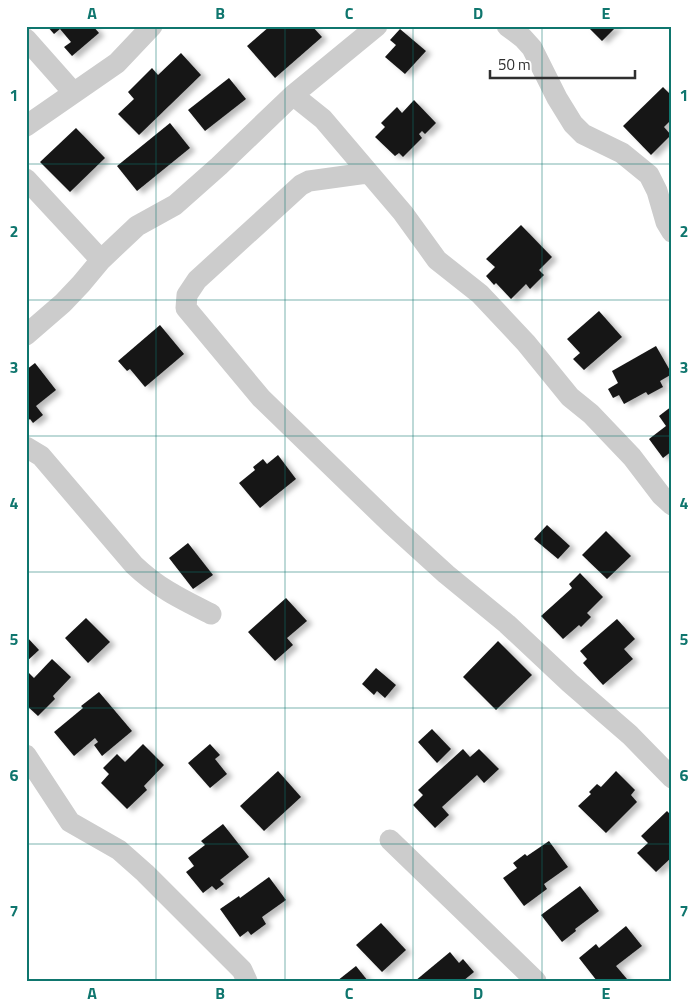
<svg xmlns="http://www.w3.org/2000/svg" width="698" height="1007" font-family="'Titillium Web',sans-serif">
<style>
.building{fill:#161616;filter:url(#shadow)}
.lines{fill:none;stroke-linecap:round;stroke-linejoin:round}
.minor{stroke:#ccc;stroke-width:21}
.grid{fill:none;stroke:#0f766e;stroke-width:1;stroke-opacity:0.55}
.neatline{fill:none;stroke:#0f766e;stroke-width:2}
.grid-label{font-size:16px;text-anchor:middle;font-weight:bold;fill:#0f766e}
</style>
<defs>
<filter id="shadow"><feDropShadow dx="5.5" dy="3" stdDeviation="2.5" flood-color="#0004"/></filter>
</defs>
<rect width="100%" height="100%" fill="#fff"/>
<path class="building" d="M47,26h46l6,7 -27,23 -8,-9 7,-5 -11,-13 -6,5z
M270,26h42l10,11 -47,41 -28,-32z
M587,26h30l-15,15z
M400,29l26,22 -21,23 -20,-17 11,-12 -6,-5z
M181,53l20,22 -62,60 -21,-21 16,-15 -6,-7 24,-24 6,7z
M229,78l17,21 -41,32 -17,-21z
M663,87l9,9v23l-8,8 7,8 -20,20 -28,-29z
M414,100l22,23 -11,11 -3,-3 -3,3 3,4 -19,19 -4,-4 -4,3 -20,-19 10,-10 -4,-4 16,-16 5,6z
M170,123l20,25 -53,43 -20,-25z
M76,128l29,30 -35,34 -30,-30z
M521,225l31,32 -13,13 5,5 -14,14 -4,-5 -15,15 -15,-16 -2,2 -8,-9 9,-9 -9,-8z
M599,311l23,26 -38,33 -11,-11 7,-6 -13,-14z
M160,325l24,29 -39,33 -15,-18 -3,2 -9,-10z
M656,346l16,28 -12,7 3,6 -15,8 -2,-3 -22,12 -5,-9 -6,3 -5,-9 10,-6 -6,-12z
M35,363l21,27 -20,16 7,9 -10,8 -3,-4 -4,3v-52z
M672,406v45l-9,7 -14,-19 17,-13 -7,-10z
M278,455l18,24 -36,29 -21,-25 16,-13 -2,-3 10,-8 4,5z
M547,525l23,21 -12,13 -24,-20z
M606,531l25,25 -24,23 -25,-24z
M188,543l25,32 -20,14 -24,-31z
M580,573l23,24 -16,16 4,4 -10,10 -2,-2 -16,14 -22,-23 31,-28 -3,-4z
M286,598l21,23 -20,17 6,7 -18,16 -27,-29z
M86,618l24,24 -22,21 -23,-25z
M617,619l18,20 -11,10 9,10 -30,26 -20,-22 4,-4 -7,-8z
M26,636l13,14 -13,12z
M498,641l34,34 -36,35 -33,-33z
M52,659l19,18 -18,19 2,3 -17,17 -12,-11v-29l3,-3 5,5z
M376,668l20,17 -11,13 -8,-7 -3,4 -12,-11z
M99,692l33,39 -30,25 -8,-11 4,-3 -3,-4 -21,18 -20,-24 29,-24 -2,-2z
M432,729l19,20 -14,14 -19,-21z
M143,744l21,21 -20,21 3,4 -20,19 -26,-26 8,-9 -6,-6 14,-14 8,8z
M210,744l10,11 -5,4 12,15 -17,14 -22,-25z
M463,749l7,8 9,-8 20,20 -15,14 -7,-8 -35,32 7,8 -14,13 -22,-23 10,-10 -5,-5z
M278,771l23,26 -37,34 -24,-25z
M616,771l19,19 -4,5 6,7 -31,31 -28,-27 13,-12 -2,-2 8,-8 4,3z
M667,811l5,5v41l-16,15 -19,-19 11,-10 -7,-7z
M223,824l26,33 -29,23 4,4 -8,6 -4,-4 -9,7 -17,-21 8,-6 -6,-8 17,-13 -4,-4z
M549,841l19,26 -24,17 3,5 -23,17 -21,-28 14,-10 -4,-5 12,-9 2,2z
M269,877l17,23 -24,17 4,7 -15,11 -3,-4 -8,6 -20,-28 19,-13 1,2z
M580,886l19,25 -24,18 1,2 -14,11 -21,-27z
M381,923l25,27 -24,22 -26,-27z
M626,926l16,20 -26,20 11,13 -3,2h-27l-18,-23 17,-14 3,4z
M450,952l9,11 4,-4 11,13 -11,9h-48z
M356,966l12,15h-31z"/>
<g class="lines">
<path class="minor" d="M377,26l-84,69 30,24 80,94 34,47 43,34 46,49 44,54 21,17 41,43 29,38 11,10
M507,26l16,12 9,10 25,50 16,26 10,10 39,19 27,22 8,16 9,31 6,10
M26,39l47,53
M26,126l91,-63 35,-37
M367,173l-58,8 -8,4 -104,95 -10,15 -1,13 75,90 130,126 55,50 61,50 63,59 60,52 42,43
M26,179l75,81
M26,335l37,-32 18,-19 20,-24 36,-34 38,-21 44,-39 74,-71
M26,447l15,9 93,109c24,23 47,34 77,49
M26,755l44,67 49,28 26,23 97,97 5,11
M390,840l146,141"/>
</g>
<path class="grid" d="M156,26v955M285,26v955M413,26v955M542,26v955M26,164h646M26,300h646M26,436h646M26,572h646M26,708h646M26,844h646"/>
<rect width="698" height="1007" fill="none" stroke="#ffffff" stroke-width="55"/>
<path d="M490 70v8h145v-8" fill="none" stroke="#2f2f2f" stroke-width="2.5"/>
<text x="498" y="70" font-size="15" fill="#2f2f2f" stroke="#ffffff" stroke-width="4" paint-order="stroke">50 m</text>
<rect x="28" y="28" width="642" height="952" class="neatline"/>
<g class="grid-label">
<text x="92" y="19">A</text>
<text x="220" y="19">B</text>
<text x="349" y="19">C</text>
<text x="478" y="19">D</text>
<text x="606" y="19">E</text>
<text x="14" y="101">1</text>
<text x="684" y="101">1</text>
<text x="14" y="237">2</text>
<text x="684" y="237">2</text>
<text x="14" y="373">3</text>
<text x="684" y="373">3</text>
<text x="14" y="509">4</text>
<text x="684" y="509">4</text>
<text x="14" y="645">5</text>
<text x="684" y="645">5</text>
<text x="14" y="781">6</text>
<text x="684" y="781">6</text>
<text x="14" y="917">7</text>
<text x="684" y="917">7</text>
<text x="92" y="999">A</text>
<text x="220" y="999">B</text>
<text x="349" y="999">C</text>
<text x="478" y="999">D</text>
<text x="606" y="999">E</text>
</g>
</svg>
